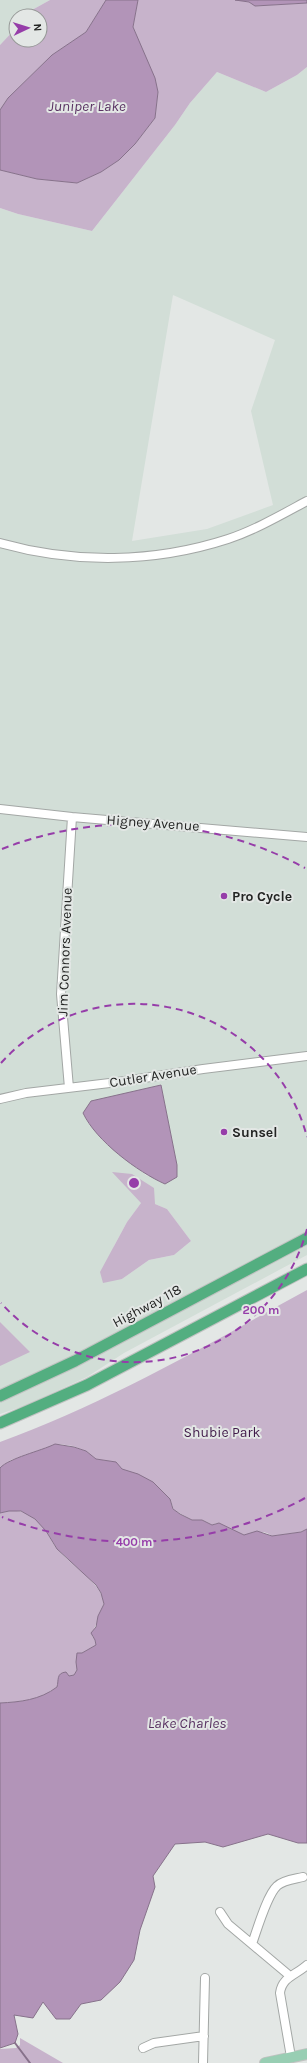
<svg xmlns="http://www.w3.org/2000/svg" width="307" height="2063" font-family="Karla,sans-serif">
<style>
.built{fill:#d2ded7;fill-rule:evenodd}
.green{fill:#c7b3cb}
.water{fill:#b294b8;stroke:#87728b}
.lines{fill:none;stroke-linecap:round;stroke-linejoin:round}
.stream{stroke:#87728b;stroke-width:2}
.minor-casing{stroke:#a3a7a5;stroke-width:10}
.major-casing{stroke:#c1c2c1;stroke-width:12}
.highway-casing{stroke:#c1c2c1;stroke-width:13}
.minor{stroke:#fff;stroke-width:8}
.major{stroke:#98ceb3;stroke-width:10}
.highway{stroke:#53ae80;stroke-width:11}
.ring{fill:none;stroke:#963da9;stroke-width:2;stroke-dasharray:7 5}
.poi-dot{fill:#963da9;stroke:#e3e7e5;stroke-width:1.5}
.labels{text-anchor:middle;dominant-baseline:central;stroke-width:4;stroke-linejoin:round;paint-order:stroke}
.street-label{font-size:14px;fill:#232423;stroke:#e3e7e5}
.poi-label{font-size:14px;font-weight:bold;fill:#232423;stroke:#e3e7e5;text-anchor:start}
.park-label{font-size:14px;fill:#401a49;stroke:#e3e7e5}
.water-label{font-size:15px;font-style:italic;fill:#5a3363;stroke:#e3e7e5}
.centre{fill:#963da9;stroke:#e3e7e5;stroke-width:2}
.ring-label{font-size:12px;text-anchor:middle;font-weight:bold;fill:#963da9;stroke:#e3e7e5;stroke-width:4;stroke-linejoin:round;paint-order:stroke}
</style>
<rect width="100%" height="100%" fill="#e3e7e5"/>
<path class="built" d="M0,0h50l-18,10 -5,6h-11v12l-16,17z
M307,67v1188l-183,98 -37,24 -63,29 -24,8v-1206l18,6 74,17 83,-106 15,-22 27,-31 49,20 31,-17zM173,295l102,45 -24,71 22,94 -66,24 -75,12zM161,1085l16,80v12l-30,-1 -43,-34 -16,-19 -5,-10 8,-12zM141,1203l14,1 12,5 24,32 -17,14 -25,5 -27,19 -8,-33 13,-24z"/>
<path class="green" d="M50,0h56l-20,32 -34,23 -44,43 -8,12v-65l16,-17v12h24v-24h-13l5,-6z
M138,0h97l14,2 7,4 51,-3v64l-10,8 -31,17 -49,-20 -27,31 -15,22 -83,106 -74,-17 -18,-6v-38l37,9 40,4 24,-11 18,-12 16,-16 20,-26 3,-26 -25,-65z
M112,1172l20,2 22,14 1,16 12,5 24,32 -17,14 -25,5 -27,19 -19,4 -3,-11 27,-50 14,-19z
M307,1290v239l-7,3 -28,4c-9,-8 -19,-2 -28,-1l-27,-12 -5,2 -10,-5h-10l-18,-10 -4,-11 -19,-17 -29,-13 -7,-7 -19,-3 -10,-8 -13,-5 -14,-2 -48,16 -11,8v-26c107,-39 207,-97 307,-152z
M0,1322l30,30 -30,14z
M9,1511c11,-1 19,2 28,10 10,8 13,20 21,29 13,15 43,33 46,52 0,4 -11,28 -12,34l3,3 1,6 -14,8h-5v17l-3,5 -5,1 -5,-4c-8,3 -5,9 -7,15 -16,13 -37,15 -57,16v-190z
M20,2038l43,25h-63v-14l16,-1 4,-3z"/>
<path class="water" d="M106,0h32l-5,27 22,51 3,14 -3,26 -20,26 -16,16 -18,12 -24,11 -40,-4 -37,-9v-60l8,-12 44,-43 34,-23z
M235,0h72v3l-52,3 -6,-4z
M161,1085l16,80v12l-12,7c-27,-12 -69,-43 -82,-71l8,-12z
M55,1444l19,3 12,4 10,8 20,3 6,7 16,5 15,8 17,17 3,10 7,5 12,6h10l10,5 7,-2 25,12 13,-4 15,5 29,-4 6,-3v314h-9l-30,-9 -45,13 -18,-5 -30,2 -22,32 2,11 -15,43 -6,30 -14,22 -19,18 -20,4 -11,15h-14l-13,-17 -10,16 -19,-3 4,19 -3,9 -15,5v-345c20,-1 40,-3 57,-16 2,-7 -1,-14 9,-15l3,4 5,-1 3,-5 -1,-8 1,-9h5l14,-8 -1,-5 -4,-7 5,-6 2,-11 6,-12 -3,-11 -5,-8 -39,-36 -11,-18 -11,-12 -14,-8h-12l-9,2v-45c9,-10 41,-17 55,-24z"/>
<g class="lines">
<path class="stream" d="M15,2043l15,20"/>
<g class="minor-casing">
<path id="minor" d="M0,543c75,21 154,20 228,-4 27,-9 53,-24 79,-38
M0,809l72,8 235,20
M69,1088l-8,-94 11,-177
M0,1099l26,-6 92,-11 85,-13 104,-13
M220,1912l8,12 62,52
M252,1944c5,-14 15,-49 25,-58 6,-6 18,-7 26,-9
M143,2048l11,-5 50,-7
M291,2057l-11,-64c2,-16 16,-18 27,-28
M203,2063l2,-85"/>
</g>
<g class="major-casing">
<path id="major" d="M265,2063l42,-9"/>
</g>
<g class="highway-casing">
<path id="highway" d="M0,1396l75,-35 232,-123
M0,1423l87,-38 220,-116"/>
</g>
<use href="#minor" class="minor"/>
<use href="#major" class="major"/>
<use href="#highway" class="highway"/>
</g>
<g class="ring">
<path d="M307 1229A179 179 0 0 1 1 1303M1 1063A179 179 0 0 1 307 1137"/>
<path d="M305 1498A359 359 0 0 1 2 1517M2 849A359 359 0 0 1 305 868"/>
</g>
<g class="poi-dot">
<circle cx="224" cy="896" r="4"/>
<circle cx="224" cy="1132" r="4"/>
</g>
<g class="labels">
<g class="street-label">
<text transform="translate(153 823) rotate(4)">Higney Avenue</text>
<text transform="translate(65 952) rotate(-88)">Jim Connors Avenue</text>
<text transform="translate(153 1076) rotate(-9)">Cutler Avenue</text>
<text transform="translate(147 1306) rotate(-28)">Highway 118</text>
</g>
<g class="poi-label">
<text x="232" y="896">Pro Cycle</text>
<text x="232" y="1132">Sunsel</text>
</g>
<g class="park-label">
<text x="222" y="1432">Shubie Park</text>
</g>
<g class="water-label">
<text x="87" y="106">Juniper Lake</text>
<text x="187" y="1723">Lake Charles</text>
</g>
</g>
<circle cx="134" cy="1183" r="6" class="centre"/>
<g class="ring-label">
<text x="261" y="1314">200 m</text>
<text x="134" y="1546">400 m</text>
</g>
<g transform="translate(28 28) rotate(86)"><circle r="19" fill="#e3e7e5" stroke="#969997"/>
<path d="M0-3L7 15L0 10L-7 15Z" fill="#963da9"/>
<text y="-6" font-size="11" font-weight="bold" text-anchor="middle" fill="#232423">N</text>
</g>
</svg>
